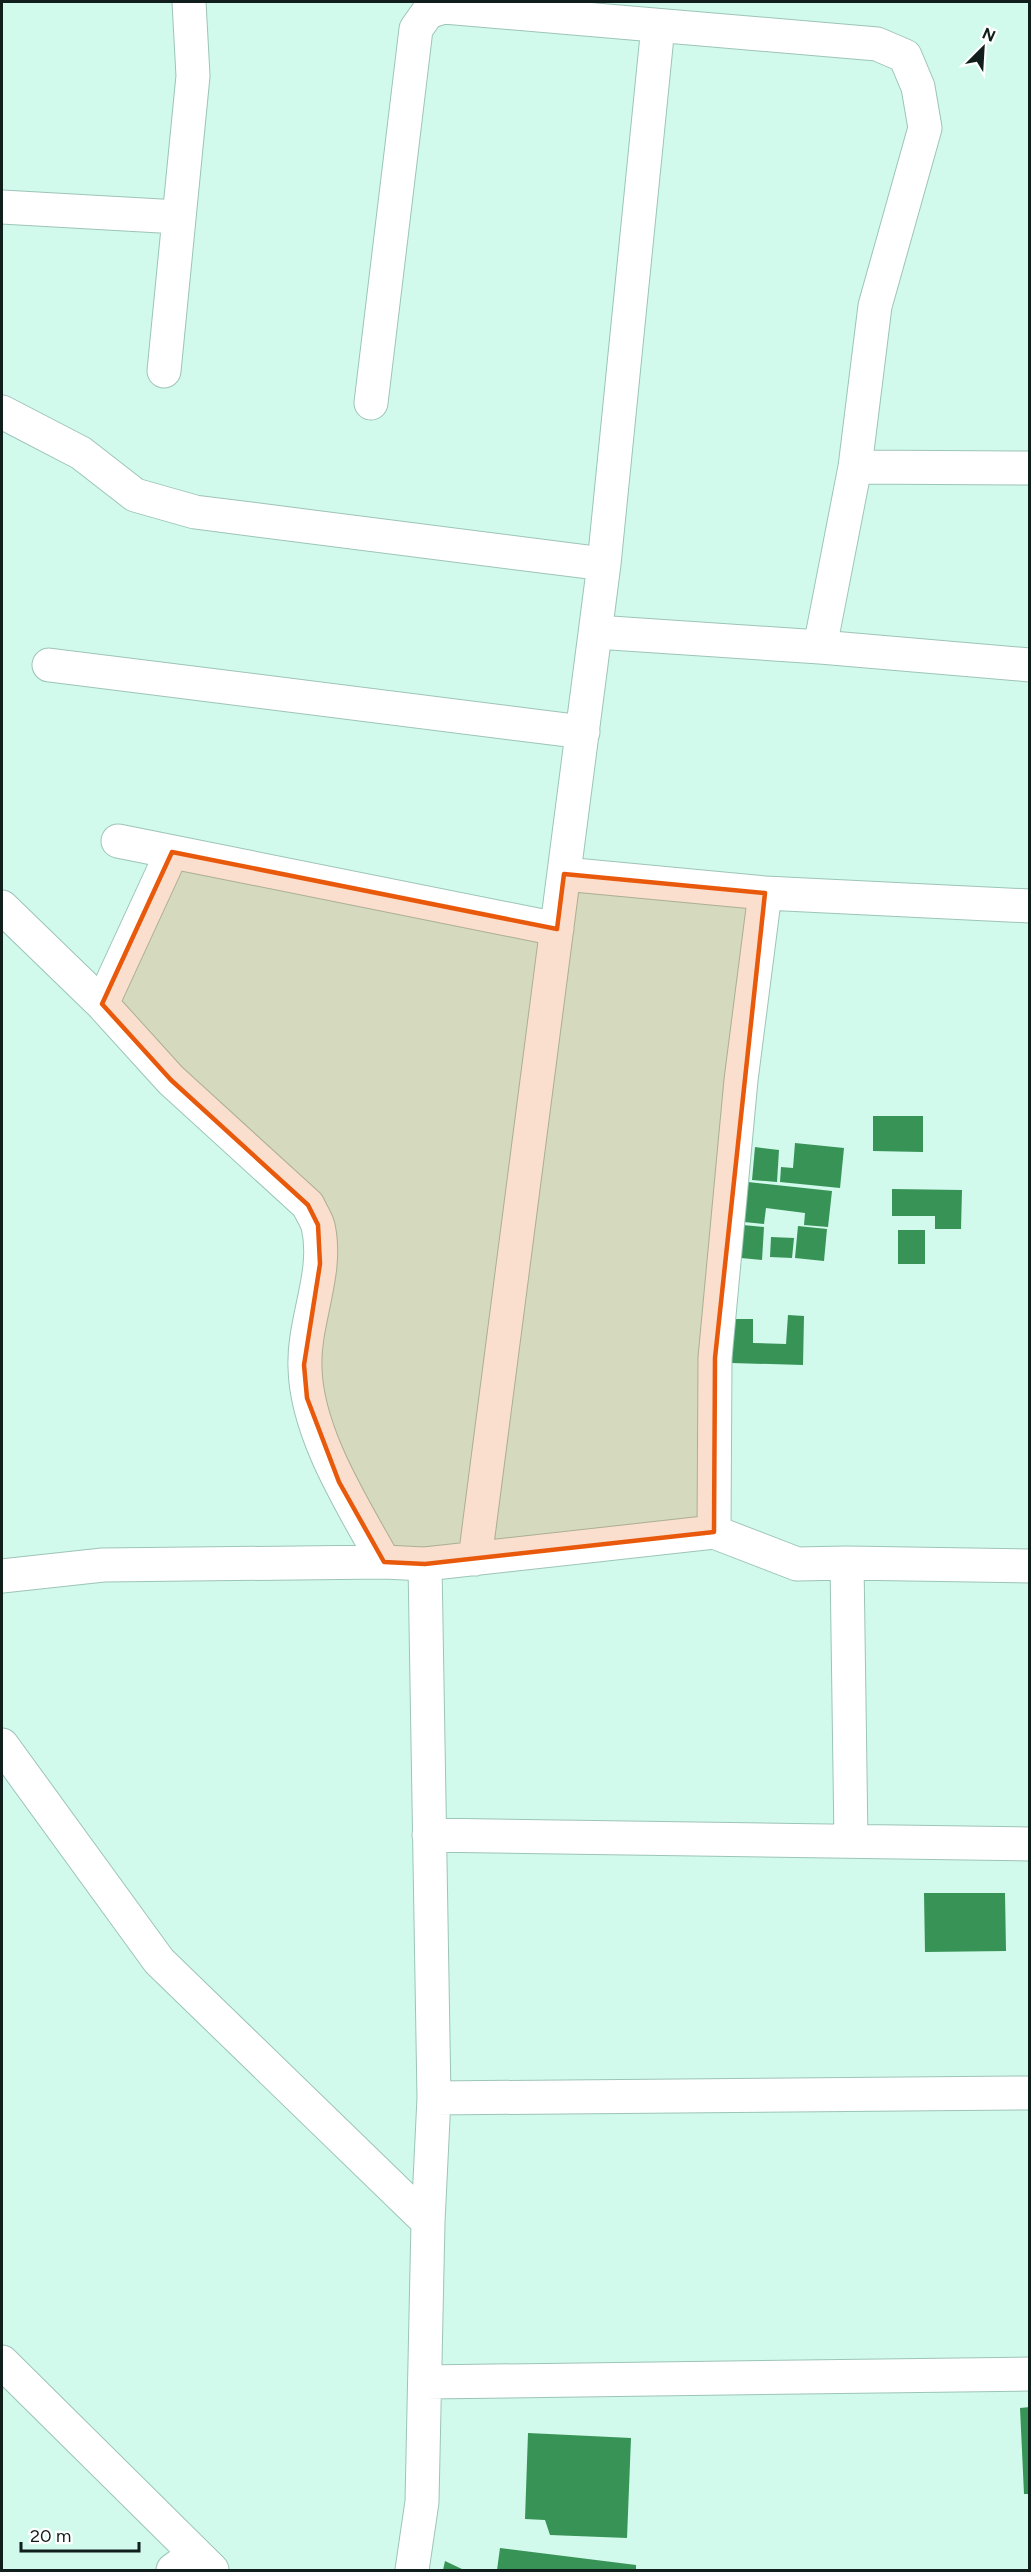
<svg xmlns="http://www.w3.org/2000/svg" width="1031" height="2572" font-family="Figtree,sans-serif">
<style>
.building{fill:#389356}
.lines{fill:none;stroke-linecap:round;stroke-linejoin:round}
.minor-casing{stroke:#9dc4b8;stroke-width:35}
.minor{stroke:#fff;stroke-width:33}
.marked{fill:#e8590c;fill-opacity:0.2;stroke:#e8590c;stroke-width:4.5;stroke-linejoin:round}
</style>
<rect width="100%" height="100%" fill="#d1f9ec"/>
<path class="building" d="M873,1116h50v36l-50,-1z
M795,1143l49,5 -4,40 -60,-6 1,-15 12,1z
M755,1147l24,3 -2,32 -25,-2z
M748,1182l84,9 -4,36 -24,-2 1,-12 -39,-5 -2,16 -20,-2z
M892,1189l70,1 -1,39h-26v-13h-43z
M743,1225l21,2 -2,33 -21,-2z
M798,1226l29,3 -3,32 -29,-3z
M898,1230h27v34h-27z
M771,1237l23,1 -2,20 -22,-1z
M788,1315l16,1 -1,49 -71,-2 2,-44h19v24l33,1z
M924,1893h81l1,58 -81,1z
M1030,2407v87h-6l-4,-86z
M528,2433l103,5 -4,100 -77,-3 -5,-15 -20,-1z
M500,2548l136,17v5h-139z
M445,2561l19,9h-21z"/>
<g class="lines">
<g class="minor-casing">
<path id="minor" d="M2,207l176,10
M164,371l29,-295 -4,-74
M371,403l45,-374 12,-17 16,-5 433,37 28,12 13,31 7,41 -50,178 -20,161 -35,180
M2,412l79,41 54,42 60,17 409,52
M855,467l175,1
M596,632l224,15 210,18
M49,665l534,67
M118,841l439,88
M564,874l201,19 265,13
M2,907l100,97 69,76 137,125c3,7 8,14 10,21 11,47 -15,95 -13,141 1,66 48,139 79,195
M102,1004l70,-152
M714,1532l1,-174 26,-278 24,-187
M475,1559l129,-995 54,-538
M847,1563l4,278
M2,1576l101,-11 281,-3 41,2 289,-32 83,32 50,-1 183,3
M2,1745l157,216 269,261
M429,1835l601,9
M434,2098l596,-5
M2,2362l210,208
M425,2382l605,-8
M173,2570l22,-16
M412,2570l10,-68 6,-280 6,-124 -9,-534"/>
</g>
<use href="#minor" class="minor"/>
</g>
<path class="marked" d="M172,852l385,77 7,-55 201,19 -50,465 -1,174 -289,32 -41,-2 -45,-80 -32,-84 -3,-33 16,-101 -2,-39 -10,-20 -137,-125 -69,-76z"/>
<rect width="1031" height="2572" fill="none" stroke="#101f1b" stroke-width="6"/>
<g transform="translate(983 48) rotate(24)" stroke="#ffffff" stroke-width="4.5" paint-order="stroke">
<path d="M0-4.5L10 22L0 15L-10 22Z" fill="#101f1b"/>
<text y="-9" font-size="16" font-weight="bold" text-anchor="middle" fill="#101f1b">N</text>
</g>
<path d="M21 2542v9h118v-9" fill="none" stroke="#101f1b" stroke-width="3"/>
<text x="30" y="2542" font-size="18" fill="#101f1b" stroke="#ffffff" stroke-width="4.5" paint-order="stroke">20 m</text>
</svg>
